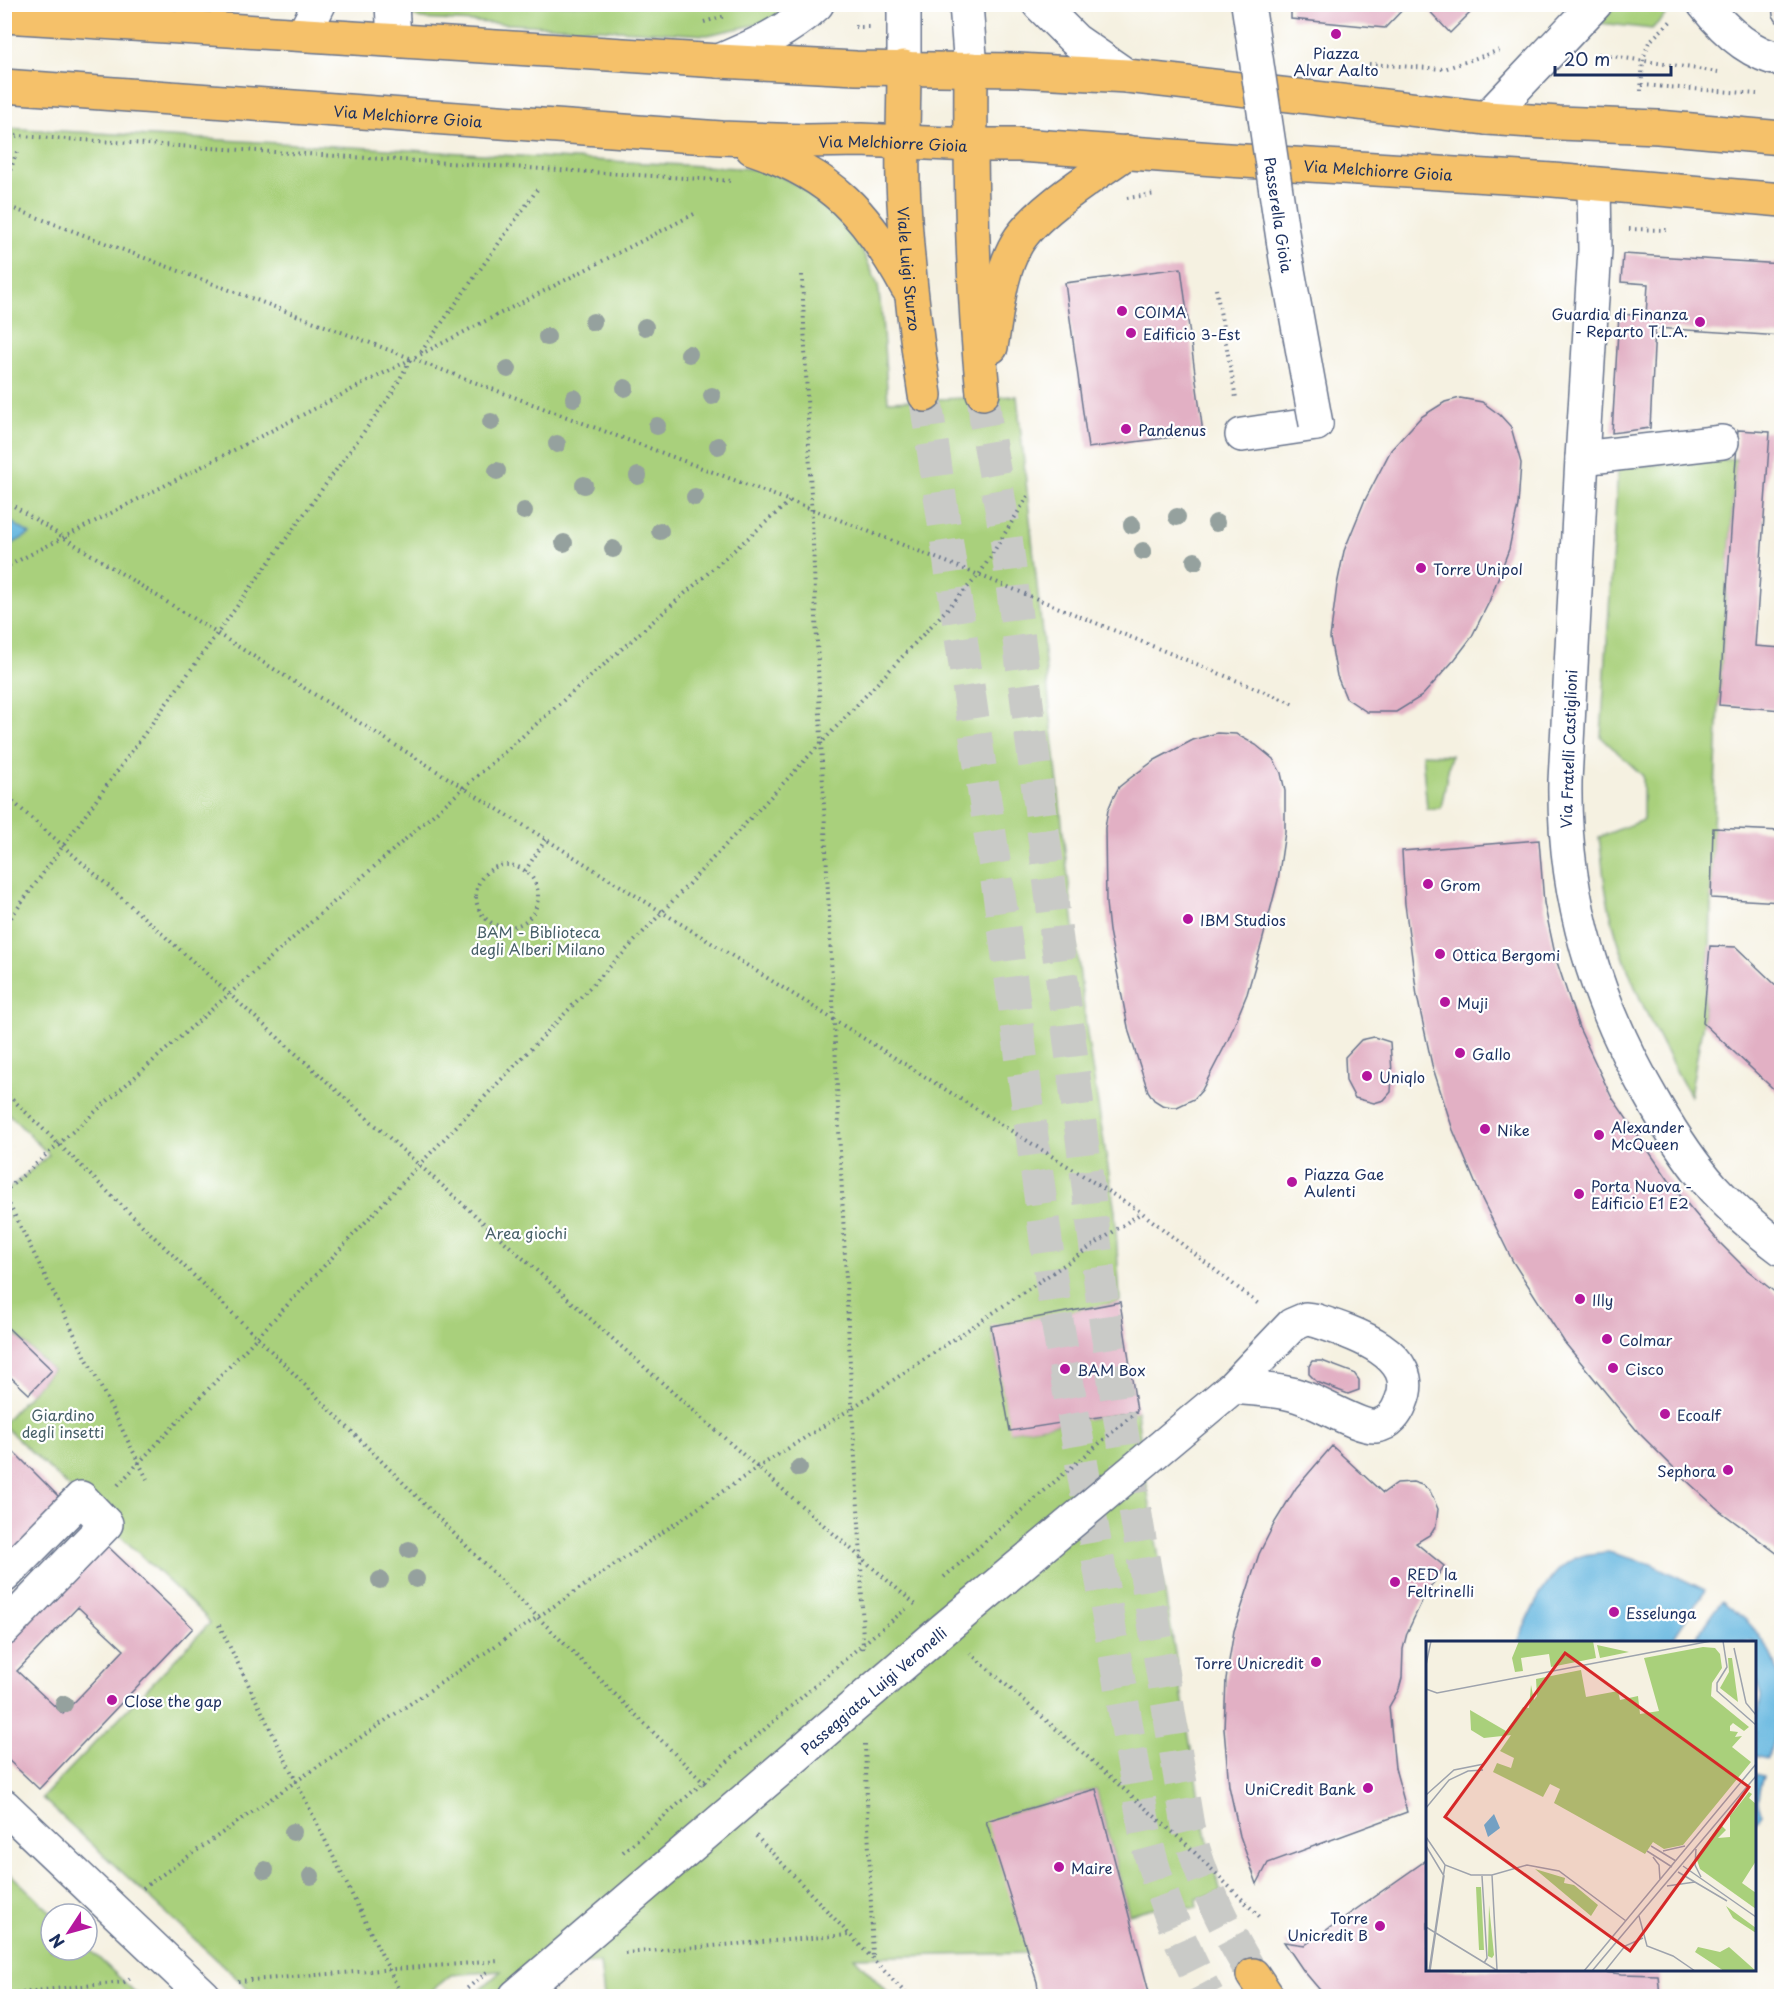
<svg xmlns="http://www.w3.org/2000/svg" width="1786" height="2001" font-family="'Playpen Sans',sans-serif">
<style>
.green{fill:#a9d07b;stroke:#62806c;stroke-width:1.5}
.water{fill:#63b6df;stroke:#3f729e;stroke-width:1.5}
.building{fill:#e2b0c4;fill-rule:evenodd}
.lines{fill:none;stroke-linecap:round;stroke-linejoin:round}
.major-tunnel{stroke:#c9cac7;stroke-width:33;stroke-dasharray:33 16;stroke-linecap:butt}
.minor-casing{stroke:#67738c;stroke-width:36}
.major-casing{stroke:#67738c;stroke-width:36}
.path{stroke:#67738c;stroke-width:4;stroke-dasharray:1.5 4.5;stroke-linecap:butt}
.minor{stroke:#fff;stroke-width:33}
.major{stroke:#f5c16b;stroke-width:33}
.minor-bridge-casing{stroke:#67738c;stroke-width:36;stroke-linecap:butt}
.minor-bridge{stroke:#fff;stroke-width:33}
.tree{fill:#95a19e}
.poi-dot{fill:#b5179e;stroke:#fff;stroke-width:2}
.labels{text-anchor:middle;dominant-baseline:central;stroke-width:4.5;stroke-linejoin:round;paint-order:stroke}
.poi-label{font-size:15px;fill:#1b2f5e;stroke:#fff;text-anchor:start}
.street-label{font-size:15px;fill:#1b2f5e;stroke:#fff}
.park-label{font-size:15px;fill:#465f67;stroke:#fff}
.inset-road{fill:none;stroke:#9ea3ad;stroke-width:1.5}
.view{fill:#d62828;fill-opacity:0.15;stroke:#d62828;stroke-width:3}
.inset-edge{fill:none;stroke:#1b2f5e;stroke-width:3}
</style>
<rect width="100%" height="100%" fill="#fff"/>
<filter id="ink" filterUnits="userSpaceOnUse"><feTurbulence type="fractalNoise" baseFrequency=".0167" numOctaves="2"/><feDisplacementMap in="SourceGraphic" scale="12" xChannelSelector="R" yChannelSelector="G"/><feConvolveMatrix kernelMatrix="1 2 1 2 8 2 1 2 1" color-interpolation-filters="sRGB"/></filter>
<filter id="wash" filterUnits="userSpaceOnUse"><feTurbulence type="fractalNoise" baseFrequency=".008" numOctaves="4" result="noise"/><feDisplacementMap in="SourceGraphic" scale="24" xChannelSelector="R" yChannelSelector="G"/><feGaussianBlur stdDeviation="1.35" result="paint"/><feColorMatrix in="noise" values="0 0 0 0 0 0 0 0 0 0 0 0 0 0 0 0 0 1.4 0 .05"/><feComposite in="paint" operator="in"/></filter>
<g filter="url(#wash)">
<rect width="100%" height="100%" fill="#f5f1e1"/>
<path class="green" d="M408,5h385l-29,18 -57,12 -286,-16 -10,-4z
M1617,5h58l-23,24 -53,-6z
M5,128l751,41 24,7 32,17 44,44 22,48 4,34 6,82 129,-5 48,455 23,191 27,169 5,91 -129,25 20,104 126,-20 6,52 60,357 18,73 -25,6 1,9h-45l-23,6 -33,-125 -89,26 25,98 -4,40 -174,4 37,39h-287l-4,-33h-21l-55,8 -30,25h-21l28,-25 -50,4 -26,21h-169l-214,-198 168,-175 -5,-7 -200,-189v-6l47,-51 -47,-46v-132l44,-37 -44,-45z
M1736,459l-17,246 -6,123 -3,118 -7,77 -13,73c-35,-63 -69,-127 -83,-199 -4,-20 -5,-40 -8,-60l44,-17v-44l-42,-39 17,-270z
M1422,754l29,1 -10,53 -14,1z
M4,1868l49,46h-2v36h36v-3l52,49h-134z"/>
<path class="water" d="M4,518h1l25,16 -25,14z
M1608,1552l43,12 54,26 -34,52h-153c11,-27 29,-71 58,-84 10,-5 21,-5 32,-6z
M1722,1601l24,19 9,10 17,25 9,25v44l-6,8 -7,27 -13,-3v-35l4,-10 2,-15 -6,-21 -1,-33h-61z
M1755,1773l8,2c-3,14 -9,27 -1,39l-7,9z"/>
<g id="blocks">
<path class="building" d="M1291,4h117l-23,24 -94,-9z
M1423,4h56l-29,29z
M1772,4h10v19l-5,-1 -4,-6z
M1623,254l159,10v72l-127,-8 -5,100 -38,5 7,-119 27,2 2,-32 -27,-2z
M1181,268l22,165 -115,15 -23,-165z
M1460,398l22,4 18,13 11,12 10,36 -3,42 -9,44 -20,53 -18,36 -16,21 -33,37 -26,16h-29l-21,-14 -9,-22 -7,-38 7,-53 7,-34 20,-49 27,-52 30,-33 24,-15z
M1738,430l32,2 -15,214 27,2v62l-63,-5z
M1217,733l19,1 20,11 17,14 8,14 4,18v41l-7,48 -16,62 -15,52 -19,46 -26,50 -8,9 -17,8h-5l-10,-2 -8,-5 -6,-9 -19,-59 -20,-101 -3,-28 -1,-75 3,-18 5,-12 6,-11 10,-8 26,-19 38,-20z
M1713,828l69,3v71l-71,-4z
M1539,840l5,63 12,56 23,69 32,68 63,92 45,54 27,27 36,29v259l-62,-46 -33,-30 -49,-49 -73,-89 -52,-81 -31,-63 -29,-69 -21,-65 -15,-69 -12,-92 -3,-53z
M1710,946l26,1 46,44v106l-79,-74z
M1374,1037l16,5 2,31 -1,19 -7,8 -10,3 -19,-5 -9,-17 -1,-24 16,-17z
M1120,1302l17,109 -127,20 -19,-105z
M4,1324l48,46 -23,24 -25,-23z
M1312,1361h10l32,12 5,7v10l-11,4 -31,-12 -8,-8v-8z
M1332,1446l51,47 14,-10 16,-1 9,3 8,6 8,18 -2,17 -5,8 -15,9 28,23 -22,35 -15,32 -4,16 -1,29 -3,11 -10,18 6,61 12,44 -139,51 -11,21 -17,-48 -11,-50 -5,-57 2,-50 8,-48 25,-77 16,-32 21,-34z
M12,1450l57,57 -53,54 -12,-12v-91z
M96,1535l97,93 -154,161 -35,-33v-125zM78,1607l46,43 -61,64 -46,-43z
M1096,1789l54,207h-111l-2,-14 -51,-161z
M1428,1859v111h158l36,4 36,1 2,21h-335l-22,-26 -19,-28 21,3z"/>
</g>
</g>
<g filter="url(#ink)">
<use href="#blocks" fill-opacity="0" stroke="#67738c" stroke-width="1.5"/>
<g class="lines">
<path class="major-tunnel" d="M983,393l3,31 20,113 97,768 16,109 69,412c12,54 37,102 65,149
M925,395l80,540 51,380 91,528c14,54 34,104 61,153"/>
<g class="minor-casing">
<g id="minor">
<path d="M392,4l2,36"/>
<path d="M904,4v63"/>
<path d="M966,4l5,65"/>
<path d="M1039,4l36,36 52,36"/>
<path d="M1704,4c20,26 45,50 78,56"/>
<path d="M304,34l15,-30"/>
<path d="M719,61c35,-15 70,-30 98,-57"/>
<path d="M1487,118l108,-114"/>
<path d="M1594,184l1,66 -13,208 -17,323c-2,118 31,223 91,325 17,29 35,57 57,82 21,23 44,42 69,61"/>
<path d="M1242,435l74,-11"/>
<path d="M1582,458l140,-16"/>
<path d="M4,1576l77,-78 25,26 -102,105"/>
<path d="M4,1806l200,190"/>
<path id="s1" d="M516,1996l428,-367 289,-242 59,-62 14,-6 8,1c34,11 108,33 87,82 -4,11 -12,22 -25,24 -15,2 -55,-22 -72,-28 -23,-9 -47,-8 -71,-11"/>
</g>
</g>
<g class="major-casing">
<g id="major">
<path d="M4,16l715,45 137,7 162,2 109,6 360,42 72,5 99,4 124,11"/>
<path id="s2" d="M904,67c0,38 -2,77 -1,115 3,72 11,142 22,213"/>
<path d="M971,69c-1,108 1,216 12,324"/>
<path id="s3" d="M4,86l717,52 85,3 55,-1 110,5h49l208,15 325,20 229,20"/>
<path d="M752,148c80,27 115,66 155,139"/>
<path d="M991,347c6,-34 8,-73 26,-104 18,-31 79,-69 110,-91"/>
<path d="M1253,1975l14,21"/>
</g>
</g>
<path class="path" d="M854,4l4,4h9
M704,22l21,-6
M855,27h15
M1598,54l120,18
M1369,64l75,5 56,-19
M1642,85l115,9
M1641,91l2,-32 6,-17 23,-22
M4,135l729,46
M4,187l14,-38
M1127,198l29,-4
M4,205l823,310 137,54 330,135
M1629,229l38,1
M802,275l20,489 30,644 9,150 2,94
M1216,289l20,109
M421,352l118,-165
M4,500l1137,712 120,94
M4,568l692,-355
M4,794c306,268 603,546 912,811
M476 896a31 31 0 1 1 62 0a31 31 0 1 1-62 0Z
M525,871l21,-32
M4,927l388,-534 19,-34
M4,1091l254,247 449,448
M4,1192l785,-690
M4,1194l143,285
M118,1485l302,-321 232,-241 327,-348 49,-79
M944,1577l193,-166
M219,1625l183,371
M970,1653l216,191 74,73
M865,1744l8,215
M756,1836l152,160
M623,1852l240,-208 43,-35
M143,1888l152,-106 462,-314 95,-60 289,-195
M625,1953l224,-18
M238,1981l261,-20
M4,1994l120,-12 7,-4
M458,1996l29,-24"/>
<use href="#minor" class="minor"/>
<use href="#major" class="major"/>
<g class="minor-bridge-casing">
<g id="minor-bridge">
<path id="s4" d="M1248,4l38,255 30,165"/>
</g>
</g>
<use href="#minor-bridge" class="minor-bridge"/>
</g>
<g class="tree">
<circle cx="593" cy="322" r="9"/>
<circle cx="645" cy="327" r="9"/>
<circle cx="547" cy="337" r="9"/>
<circle cx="689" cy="354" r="9"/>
<circle cx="508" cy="369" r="9"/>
<circle cx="625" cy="388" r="9"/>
<circle cx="712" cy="396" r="9"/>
<circle cx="574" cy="398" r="9"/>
<circle cx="491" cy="422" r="9"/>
<circle cx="657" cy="426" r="9"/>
<circle cx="557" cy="444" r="9"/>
<circle cx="718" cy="446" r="9"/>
<circle cx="497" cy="471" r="9"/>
<circle cx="638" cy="476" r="9"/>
<circle cx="584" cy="485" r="9"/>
<circle cx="695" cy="497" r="9"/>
<circle cx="524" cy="511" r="9"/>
<circle cx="1177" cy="517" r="9"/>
<circle cx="1216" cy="523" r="9"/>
<circle cx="1132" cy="525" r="9"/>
<circle cx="660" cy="531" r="9"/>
<circle cx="564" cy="543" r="9"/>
<circle cx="613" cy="549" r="9"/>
<circle cx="1143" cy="551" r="9"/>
<circle cx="1195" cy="561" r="9"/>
<circle cx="799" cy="1468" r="9"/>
<circle cx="409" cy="1550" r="9"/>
<circle cx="416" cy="1579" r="9"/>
<circle cx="380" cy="1580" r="9"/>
<circle cx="64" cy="1704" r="9"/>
<circle cx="293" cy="1832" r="9"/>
<circle cx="265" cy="1870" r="9"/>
<circle cx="311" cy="1876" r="9"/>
</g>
</g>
<g class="poi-dot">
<circle cx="1336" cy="34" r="6"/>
<circle cx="1122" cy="311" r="6"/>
<circle cx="1700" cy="322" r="6"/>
<circle cx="1131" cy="333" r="6"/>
<circle cx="1126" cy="429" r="6"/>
<circle cx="1421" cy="568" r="6"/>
<circle cx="1428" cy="884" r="6"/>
<circle cx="1188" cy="919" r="6"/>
<circle cx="1440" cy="954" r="6"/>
<circle cx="1445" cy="1002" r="6"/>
<circle cx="1460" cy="1053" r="6"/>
<circle cx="1367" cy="1076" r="6"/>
<circle cx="1485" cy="1129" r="6"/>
<circle cx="1599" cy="1135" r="6"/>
<circle cx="1292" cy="1182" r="6"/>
<circle cx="1579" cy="1194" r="6"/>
<circle cx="1580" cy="1299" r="6"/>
<circle cx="1607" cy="1339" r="6"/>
<circle cx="1613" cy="1368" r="6"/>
<circle cx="1065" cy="1369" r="6"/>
<circle cx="1665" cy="1414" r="6"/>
<circle cx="1728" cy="1470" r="6"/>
<circle cx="1395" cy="1582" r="6"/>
<circle cx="1614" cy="1612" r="6"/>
<circle cx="1316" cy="1662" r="6"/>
<circle cx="112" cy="1700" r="6"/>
<circle cx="1368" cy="1788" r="6"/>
<circle cx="1059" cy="1867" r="6"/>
<circle cx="1380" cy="1926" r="6"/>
</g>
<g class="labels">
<g class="poi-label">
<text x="1336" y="52" text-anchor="middle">Piazza<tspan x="1336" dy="17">Alvar Aalto</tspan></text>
<text x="1134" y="311">COIMA</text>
<text x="1688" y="313" text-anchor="end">Guardia di Finanza<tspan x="1688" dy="17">- Reparto T.L.A.</tspan></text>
<text x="1143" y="333">Edificio 3-Est</text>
<text x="1138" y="429">Pandenus</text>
<text x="1433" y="568">Torre Unipol</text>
<text x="1440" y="884">Grom</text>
<text x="1200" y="919">IBM Studios</text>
<text x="1452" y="954">Ottica Bergomi</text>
<text x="1457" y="1002">Muji</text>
<text x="1472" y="1053">Gallo</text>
<text x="1379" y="1076">Uniqlo</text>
<text x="1611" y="1126">Alexander<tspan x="1611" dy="17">McQueen</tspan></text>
<text x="1497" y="1129">Nike</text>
<text x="1304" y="1173">Piazza Gae<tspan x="1304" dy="17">Aulenti</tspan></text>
<text x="1591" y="1185">Porta Nuova -<tspan x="1591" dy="17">Edificio E1 E2</tspan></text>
<text x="1592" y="1299">Illy</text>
<text x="1619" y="1339">Colmar</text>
<text x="1625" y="1368">Cisco</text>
<text x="1077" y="1369">BAM Box</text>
<text x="1677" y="1414">Ecoalf</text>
<text x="1716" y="1470" text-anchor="end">Sephora</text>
<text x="1407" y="1573">RED la<tspan x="1407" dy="17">Feltrinelli</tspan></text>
<text x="1626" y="1612">Esselunga</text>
<text x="1304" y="1662" text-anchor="end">Torre Unicredit</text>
<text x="124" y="1700">Close the gap</text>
<text x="1356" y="1788" text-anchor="end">UniCredit Bank</text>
<text x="1071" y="1867">Maire</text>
<text x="1368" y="1917" text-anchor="end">Torre<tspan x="1368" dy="17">Unicredit B</tspan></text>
</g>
<g class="street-label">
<text stroke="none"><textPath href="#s3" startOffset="405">Via Melchiorre Gioia</textPath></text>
<text stroke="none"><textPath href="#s3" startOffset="891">Via Melchiorre Gioia</textPath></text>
<text stroke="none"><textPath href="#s3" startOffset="1377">Via Melchiorre Gioia</textPath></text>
<text stroke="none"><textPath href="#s4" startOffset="213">Passerella Gioia</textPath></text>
<text stroke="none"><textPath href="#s2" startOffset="202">Viale Luigi Sturzo</textPath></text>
<text transform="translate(1568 749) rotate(-88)">Via Fratelli Castiglioni</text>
<text stroke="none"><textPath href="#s1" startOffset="470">Passeggiata Luigi Veronelli</textPath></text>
</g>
<g class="park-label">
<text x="538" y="931">BAM - Biblioteca<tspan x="538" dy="17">degli Alberi Milano</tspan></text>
<text x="526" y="1232">Area giochi</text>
<text x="63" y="1414">Giardino<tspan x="63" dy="17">degli insetti</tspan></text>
</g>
</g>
<g transform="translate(1426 1641)">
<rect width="330" height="330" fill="#f5f1e1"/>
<path d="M93,0h74l3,17 -45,9 -2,-13 -28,4 2,13 -8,1 -3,-14zM171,4l32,7 -29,6zM277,6l12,1 5,6 2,14 -10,15 -1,13 38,31 -5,4 -11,-8 -3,3v5l8,1 -3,5 7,-1 -10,11 19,15 -68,83 -19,4 -11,-7 -8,12 -91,-51 6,-14 -10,-5 -7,13 -50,-25 4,-9 14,5 3,-10 -14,-7 11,-16 -27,3 -13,-8 -1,-20 36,21 17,-24 6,1 2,-23 3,15 3,-4 -1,-17 45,-9 5,27 32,-6 2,9 18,-4 2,18 19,-3 -15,-53zM302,17h4l6,44 -18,-14 9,-16zM323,151l3,2 -3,4 7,6v57l-14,22 14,10v16l-56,-40 -4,-12 24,-33 6,6 -8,8 12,-1v-21zM109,228l30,9 -1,5 10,2 24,20 -7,11zM50,246h5l3,63h-5zM63,264l5,50 -2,3 -4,-2zM300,265l30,22v5l-23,-15zM272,306l22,5 9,-5 27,24h-32l-29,-19z" fill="#a9d07b"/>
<path d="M68,173l6,14 -12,9 -4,-12z" fill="#63b6df"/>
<path class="inset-road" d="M297,0l4,26 -10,16v8l39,34M308,7l12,55 10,12M0,24l5,-24M0,48l11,4 274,-52M0,154l28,-25 30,-6M0,167l23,-28 19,-9 15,-1M0,196l19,28 26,10h21l35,-10 32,6 67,50M0,205l18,30 -14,95M225,205l25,15M270,208l-1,16 6,12M221,210l25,16M237,210l22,-5M227,216l6,8 1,15M257,225l73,51M252,231l49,29M66,234l5,95M56,235l5,82 -3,5M241,245l28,-4M213,275l8,30 26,10 22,15M0,286l72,44M3,330l16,-106M158,330l172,-207M166,330l164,-195M179,330l20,-25 18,-8"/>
<path class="view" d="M139,12l184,134 -119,164 -185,-134z"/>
<rect width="330" height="330" class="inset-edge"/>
</g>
<rect width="1786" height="2001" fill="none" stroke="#fff" stroke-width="24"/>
<g transform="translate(69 1932) rotate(234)"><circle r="28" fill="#ffffff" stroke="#a4acbf" stroke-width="1.5"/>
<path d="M0-4.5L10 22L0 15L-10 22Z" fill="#b5179e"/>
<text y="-9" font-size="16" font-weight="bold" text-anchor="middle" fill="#1b2f5e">N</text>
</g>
<path d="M1555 66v9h116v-9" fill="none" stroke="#1b2f5e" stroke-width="3"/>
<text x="1564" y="66" font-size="18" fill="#1b2f5e" stroke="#ffffff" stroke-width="4.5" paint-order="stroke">20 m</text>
</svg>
